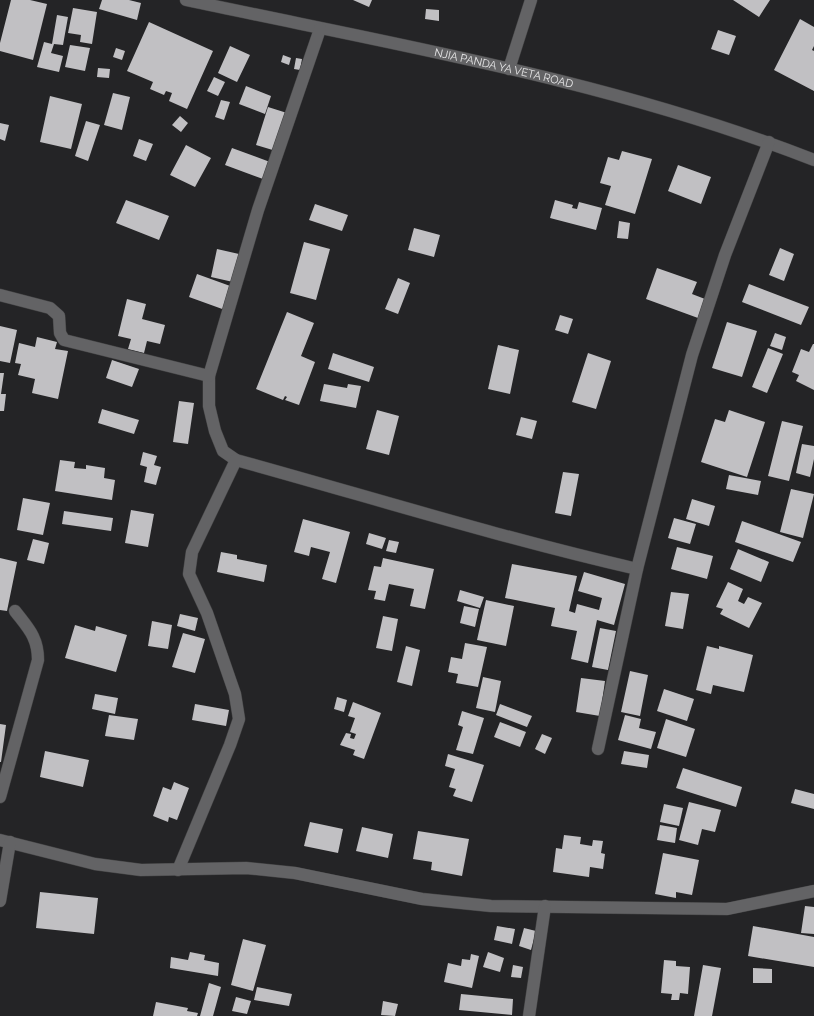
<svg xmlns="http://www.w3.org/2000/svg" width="814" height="1016" font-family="Raleway,sans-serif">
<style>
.building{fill:#c1c0c3}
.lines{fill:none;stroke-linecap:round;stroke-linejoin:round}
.minor-casing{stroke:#424243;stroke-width:13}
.minor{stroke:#636365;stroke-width:12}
.labels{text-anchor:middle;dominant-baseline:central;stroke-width:4;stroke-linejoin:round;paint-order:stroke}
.street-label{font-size:11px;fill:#e8e8e9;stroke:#1b1a1c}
</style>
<rect width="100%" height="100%" fill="#242426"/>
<path class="building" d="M11,0h19l17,4 -14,56 -33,-9v-8z
M102,0h27l12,3 -4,17 -38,-11z
M353,0h19l-3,7z
M733,0h37l-11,17z
M73,8l24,4 -5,32 -12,-2 1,-7 -13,-2z
M426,9l13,1v11l-14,-2z
M57,15l11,2 -5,28 -9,-1 -3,9 12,3 -4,16 -22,-5 7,-25 8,2z
M800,19l14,8v19l-2,4 2,1v40l-40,-21z
M149,22l64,29 -26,58 -18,-8 3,-8 -6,-2 -2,4 -14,-6 3,-7 -26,-11z
M718,30l18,6 -7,19 -18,-6z
M70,45l20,3 -5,23 -20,-4z
M230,46l20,9 -13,27 -19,-9z
M116,48l9,3 -3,9 -9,-3z
M283,55l8,3 -2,7 -8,-3z
M296,58l6,1 -2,11 -6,-1z
M98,68l12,1 -1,9 -12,-1z
M214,77l11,5 -7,14 -11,-5z
M246,86l25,10 -6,18 -26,-10z
M113,93l17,4 -8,33 -18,-5z
M50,96l32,8 -11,45 -31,-7z
M221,100l9,2 -6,18 -9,-3z
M268,107l19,6 -11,38 -20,-6z
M180,116l8,7 -7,9 -9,-7z
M86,121l14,4 -12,36 -13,-5z
M0,123l9,2 -4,16 -5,-2z
M139,139l14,5 -7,17 -13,-5z
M186,145l25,13 -16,29 -25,-12z
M232,148l38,14 -7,17 -38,-14z
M622,151l30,8 -17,55 -30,-9 6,-19 -11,-3 8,-26 11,3z
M678,165l33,12 -10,27 -33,-13z
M126,200l43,16 -10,24 -43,-17z
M555,200l18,5 -1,3 5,1 2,-7 23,6 -6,22 -46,-12z
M315,204l33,11 -6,16 -33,-11z
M619,221l11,2 -2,16 -11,-1z
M414,228l26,7 -6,22 -26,-7z
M304,242l26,7 -14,51 -26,-7z
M780,248l14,6 -10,27 -15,-6z
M217,249l22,5 -6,28 -22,-5z
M657,268l40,14 -5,12 13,5 -7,19 -52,-19z
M197,274l36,13 -8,23 -36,-13z
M398,278l12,5 -12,31 -13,-5z
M749,284l60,23 -8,18 -59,-23z
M127,299l19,5 -4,15 23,6 -5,19 -13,-3 -3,12 -16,-4 3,-10 -13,-3z
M287,312l27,11 -13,33 14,6 -16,43 -14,-5 2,-3 -2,-1 -2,4 -27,-11z
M560,315l13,4 -5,15 -13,-4z
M727,322l30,9 -15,46 -30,-9z
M0,326l17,4 -7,33 -10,-2z
M775,333l11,4 -4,13 -12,-4z
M37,337l20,5 -2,7 13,2 -10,48 -26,-6 3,-14 -17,-4 3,-11 -6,-1 4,-20 16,4z
M813,344h1v46l-18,-9 3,-6 -7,-3 9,-23 8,3z
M498,345l21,5 -9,44 -22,-5z
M768,348l15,6 -16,39 -15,-6z
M333,353l41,14 -5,15 -41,-13z
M588,353l23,8 -15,48 -24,-7z
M112,360l27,9 -7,18 -26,-9z
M0,373h4l-3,21h5l-2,17h-4z
M324,384l23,4 1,-4 13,2 -5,22 -36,-7z
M179,401l15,2 -6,41 -15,-2z
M102,409l37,11 -5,14 -36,-11z
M377,410l22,6 -10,39 -23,-6z
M729,410l36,12 -18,55 -46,-15 14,-43 10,3z
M521,417l16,4 -5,18 -16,-4z
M782,421l21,5 -14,55 -21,-5z
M802,444l12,2v13l-4,18 -14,-4z
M143,452l14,4 -3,9 7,2 -5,18 -12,-3 3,-15 -7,-2z
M60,460l15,2 -1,6 12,1v-4l19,3 -1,10 11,2 -3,20 -57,-9z
M563,472l16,2 -8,42 -16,-3z
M729,475l32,6 -3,14 -32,-6z
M791,489l23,5 -11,44 -23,-6z
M23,498l27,5 -7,32 -26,-5z
M692,499l23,7 -6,20 -23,-7z
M131,510l23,4 -6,33 -23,-4z
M64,511l49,7 -2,13 -49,-7z
M674,518l22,6 -6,20 -22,-6z
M303,519l47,13 -14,51 -14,-4 8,-27 -19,-5 -2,9 -15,-4z
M742,521l59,21 -8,20 -58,-20z
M369,533l17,5 -4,11 -16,-5z
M33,539l16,4 -5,21 -17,-4z
M389,540l10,2 -3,11 -10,-2z
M677,547l36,9 -6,23 -36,-10z
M738,549l31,13 -8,20 -31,-13z
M221,552l16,3v4l30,6 -3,17 -47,-10z
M0,558l17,4 -10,49 -7,-1z
M383,558l51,11 -9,40 -15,-3 4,-17 -25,-5 -4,17 -11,-2 2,-8 -8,-1 6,-24 7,1z
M512,564l65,12 -8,35 6,2 2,-9 22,6 3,-12 -24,-7 6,-19 41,12 -11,41 -17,-5 -9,43 -17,-4 6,-28 -26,-5 4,-18 -50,-10z
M728,582l15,7 -5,12 6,3 4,-7 14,6 -13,25 -29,-14 3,-5 -7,-2z
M460,590l24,7 -4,11 -23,-7z
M671,592l18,2 -6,35 -18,-3z
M486,600l28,6 -8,40 -29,-6z
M464,606l15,3 -4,18 -15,-4z
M180,614l18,4 -3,13 -18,-5z
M383,616l15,3 -6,32 -16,-3z
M152,621l20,4 -4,24 -20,-3z
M75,625l20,6 1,-5 31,9 -11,37 -51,-14z
M600,628l16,3 -8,39 -16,-3z
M183,633l22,6 -10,34 -23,-6z
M465,643l22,4 -9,40 -22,-4 2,-9 -10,-2 3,-15 11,2z
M406,646l14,4 -8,36 -15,-4z
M707,646l12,3v-3l34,9 -9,37 -31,-7 -2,9 -15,-4z
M630,671l18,4 -8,41 -19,-4z
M483,677l18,4 -6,31 -19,-4z
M581,678l24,3 -5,35 -24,-4z
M664,689l30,10 -7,22 -30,-10z
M95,694l23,4 -3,16 -23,-5z
M337,697l10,3 -3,12 -10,-3z
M353,702l28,11 -17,46 -11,-4 2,-5 -15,-5 6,-12 5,1 -1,4 4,1 2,-5 -6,-2 5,-14 -7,-2z
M195,704l34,6 -3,16 -34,-6z
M500,704l32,12 -5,11 -31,-12z
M462,711l22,7 -11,36 -17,-4 7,-23 -5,-2z
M109,715l29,4 -4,21 -29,-4z
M625,715l16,4 -2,9 17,4 -5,17 -33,-9z
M666,719l29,10 -9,28 -29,-9z
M500,722l26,10 -6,15 -26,-10z
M0,724l6,1 -5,37h-1z
M542,734l10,4 -7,16 -10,-5z
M45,751l44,9 -6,27 -43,-10z
M624,751l25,4 -2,13 -26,-4z
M448,754l36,11 -12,37 -19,-6 3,-7 -7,-2 6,-18 -10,-3z
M683,768l59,19 -6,20 -60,-19z
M174,782l15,6 -12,32 -8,-3 -1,5 -15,-6 10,-29 8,3z
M795,789l19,5v15l-23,-6z
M689,802l32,8 -6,22 -13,-3 -4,16 -19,-5z
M664,804l19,4 -4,18 -19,-4z
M310,822l33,7 -5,24 -34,-7z
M660,825l17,3 -2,15 -18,-3z
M362,827l31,7 -5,24 -32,-7z
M418,831l51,8 -7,37 -31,-6 1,-8 -19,-3z
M564,835l17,2 -1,7 12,2 1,-6 10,1 -2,12 4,1 -2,15 -13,-2 -1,10 -36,-5 3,-24 6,1z
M663,853l36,7 -7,35 -16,-3v6l-21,-4z
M40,892l58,6 -4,36 -58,-6z
M805,906l9,1v27l-13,-1z
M497,926l18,3 -3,15 -18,-4z
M753,926l61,11v30l-66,-11z
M524,928l12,3 -5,19 -12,-4z
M243,939l23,6 -13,46 -22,-6z
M190,952l15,3 -1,5 15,3 -1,13 -48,-8 1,-11 17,3z
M488,952l16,6 -4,14 -17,-5z
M471,954l8,2 -7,32 -28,-6 4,-19 13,3 1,-7 8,1z
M664,960l12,1v5l14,1 -2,27 -8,-1 -1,7h-8l1,-6 -11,-1z
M513,965l10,2 -2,11 -10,-1z
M703,965l18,3 -9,48h-18z
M753,968l19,1v14h-19z
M209,983l12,4 -8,29h-13z
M257,987l35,7 -3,12 -35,-6z
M461,994l52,5 -1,16 -53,-5z
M236,997l15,4 -4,13 -15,-3z
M383,1001l15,3 -3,12 -14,-1z
M156,1002l32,6 -1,3 11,2 -1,3h-44z"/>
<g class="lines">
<g class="minor-casing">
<g id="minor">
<path id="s1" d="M186,0c211,45 427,81 628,160"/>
<path d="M320,29l-62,181 -49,166v30l6,25 8,20 13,9c134,37 266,78 401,109"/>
<path d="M509,69l22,-69"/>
<path d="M0,295l50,13 9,8 1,17 4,7 145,36"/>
<path d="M598,749l39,-180 55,-214 33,-100 44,-113"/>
<path d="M0,797l38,-137c0,-23 -10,-32 -23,-49"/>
<path d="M0,840l95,24 46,6 105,-2 49,5 127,26 69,7 236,3 87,-18"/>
<path d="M178,870l52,-125 9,-26 -4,-25 -28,-81 -18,-39 3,-22 44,-92"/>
<path d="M0,901l10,-59"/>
<path d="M529,1016l16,-110"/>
</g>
</g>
<use href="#minor" class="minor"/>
</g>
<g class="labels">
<g class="street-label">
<text stroke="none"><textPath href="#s1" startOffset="325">NJIA PANDA YA VETA ROAD</textPath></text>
</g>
</g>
</svg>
